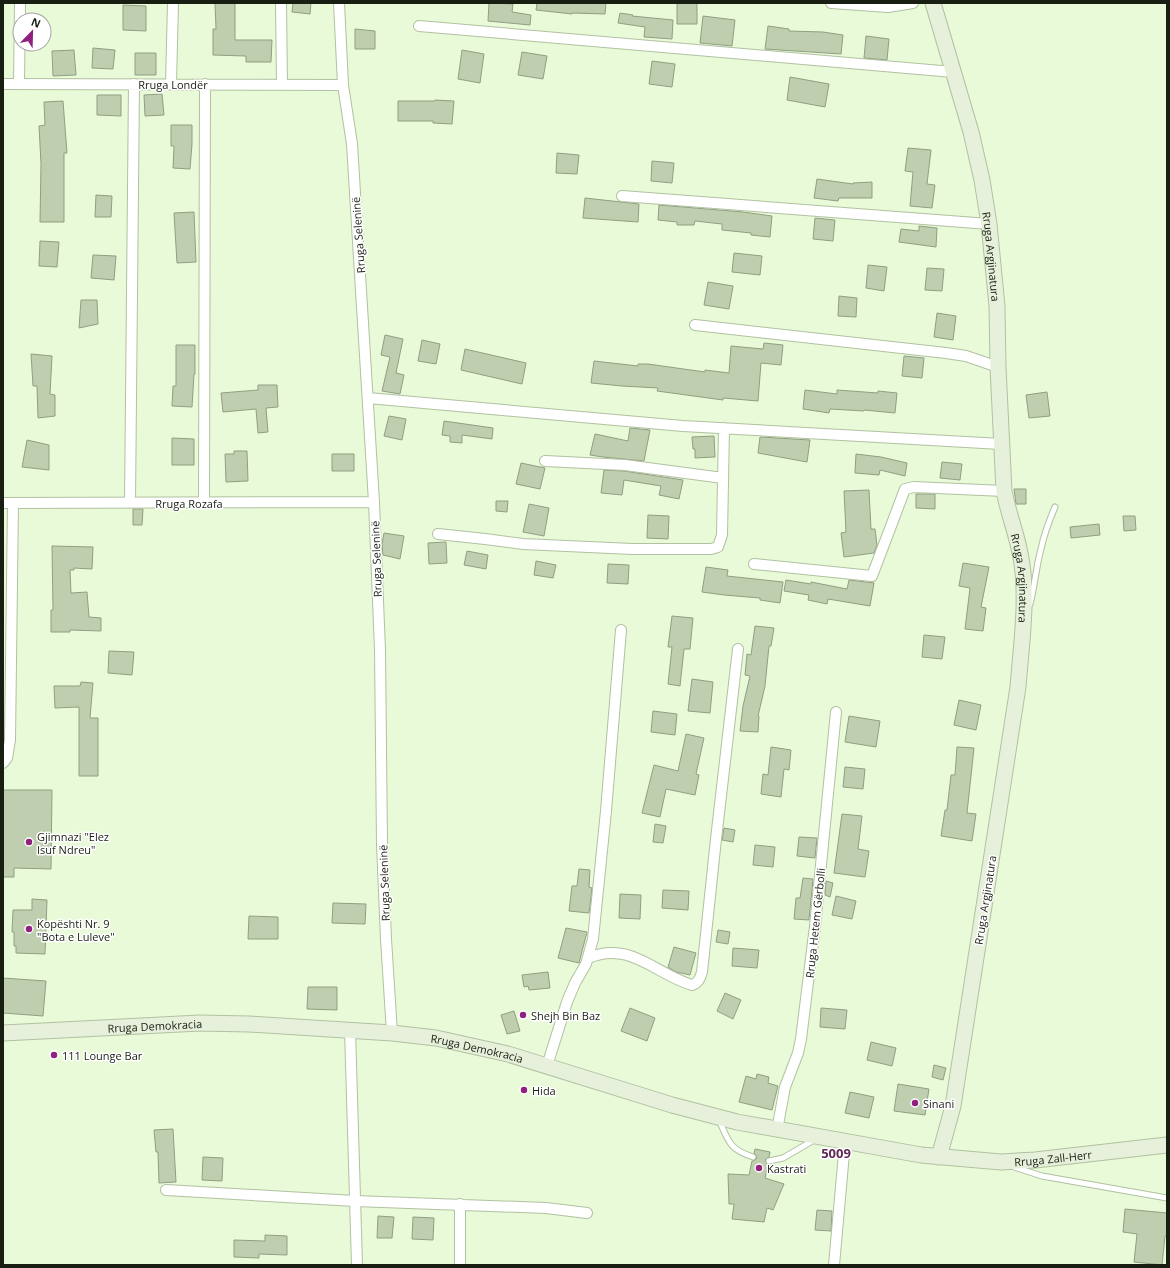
<svg xmlns="http://www.w3.org/2000/svg" width="1170" height="1268" font-family="'Open Sans',sans-serif">
<style>
.building{fill:#beceae;stroke:#909f81}
.lines{fill:none;stroke-linecap:round;stroke-linejoin:round}
.lane-casing{stroke:#b1c1a1;stroke-width:7}
.street-casing{stroke:#b1c1a1;stroke-width:12}
.secondary-casing{stroke:#b1c1a1;stroke-width:17}
.lane{stroke:#fff;stroke-width:5}
.street{stroke:#fff;stroke-width:10}
.secondary{stroke:#e6f0da;stroke-width:15}
.poi-dot{fill:#92207f;stroke:#fff;stroke-width:1.5}
.labels{text-anchor:middle;dominant-baseline:central;stroke-width:3;stroke-linejoin:round;paint-order:stroke}
.street-label{font-size:11px;fill:#191e13;stroke:#fff}
.poi-label{font-size:11px;fill:#191e13;stroke:#fff;text-anchor:start}
.quarter-label{font-size:13px;font-weight:bold;fill:#612955;stroke:#fff}
</style>
<rect width="100%" height="100%" fill="#e9fad9"/>
<path class="building" d="M215,3h20v37h37l-1,22h-25v-6l-33,-1v-26h3z
M293,3h18l-1,11 -18,-2z
M489,3l24,1 -1,8 19,3 -1,10 -42,-4z
M537,3h69l-1,11 -33,-1v1l-36,-4z
M677,3h20v21h-20z
M123,5l23,1v25l-23,-1z
M620,13l13,2 -1,1 41,4 -1,19 -28,-2 1,-10 -27,-4z
M703,16l32,4 -3,26 -32,-3z
M768,26l21,3v2l34,1 20,3 -2,19 -76,-5z
M355,29l20,2v18h-20z
M866,36l23,3 -2,21 -23,-2z
M93,48l22,2 -2,19 -21,-1z
M74,50l2,25 -23,1 -1,-25z
M462,50l22,4 -4,29 -22,-4z
M522,52l25,4 -4,23 -25,-4z
M135,53h21v22h-21z
M652,61l23,3 -3,23 -23,-3z
M790,77l39,7 -4,23 -38,-7z
M162,94l2,21 -19,1 -1,-21z
M97,95h24v21l-24,-1z
M435,100l19,1 -2,23 -19,-1v-2h-35v-20h37z
M63,101l4,52h-3v69h-24l1,-58 -2,-38 6,-1 -1,-23z
M171,125h21v19l-2,25 -17,-1 1,-22h-3z
M908,148l23,2 -4,34 8,1 -3,23 -22,-2 3,-34 -8,-1z
M557,153l22,2 -2,19 -21,-1z
M652,161l22,2 -2,20 -21,-2z
M817,179l36,5v-1l19,-1v16h-33l-1,3 -24,-3z
M96,195l16,1 -1,21h-16z
M585,198l54,6 -1,18 -55,-4z
M659,205l84,7 29,4 -2,21 -19,-2v-2l-29,-3v-6l-27,-3 -1,4h-17v-3l-19,-2z
M194,212l2,50 -19,1 -3,-50z
M815,218l20,2 -2,21 -20,-2z
M919,226l18,2 -1,19 -37,-5 2,-13 18,2z
M40,241l19,1 -2,25 -18,-1z
M734,253l28,3 -2,19 -28,-3z
M93,255l23,1 -2,24 -23,-2z
M868,265l19,2 -3,24 -18,-3z
M927,268l17,1 -2,22 -17,-1z
M708,282l25,4 -4,23 -25,-4z
M839,296l18,2 -1,19 -18,-1z
M81,300h16l1,24 -19,4z
M937,313l19,3 -3,24 -19,-3z
M385,335l18,4 -7,34 8,2 -4,19 -18,-3 8,-34 -9,-2z
M422,340l18,4 -4,20 -18,-3z
M764,343l19,2 -2,20 -20,-2 -3,38 -35,-3v2l-66,-9 1,-3 -36,-2 -31,-3 3,-22 44,5v-2h10l57,8v-2l24,3 2,-27 32,3z
M176,345h19v29h-1l-2,33 -20,-1 1,-20h3z
M465,349l61,14 -4,21 -61,-14z
M31,354l21,2 -2,38 5,1v21l-17,2 -1,-32h-4z
M904,356l20,2 -2,20 -20,-2z
M258,385h19l1,22 -12,1 2,24 -10,1 -2,-24 -33,3 -2,-19 37,-3z
M805,390l32,4v-4l41,3v-2l19,2 -2,20 -31,-3v1l-34,-2 -1,4 -26,-4z
M1047,392l3,24 -21,2 -3,-23z
M389,416l17,3 -4,21 -18,-4z
M444,421l49,7 -1,11 -30,-4v8l-12,-1v-6l-8,-1z
M630,428l20,2 -6,31 -41,-4 -13,-2 5,-21 33,7z
M714,436l1,21 -20,1v-9h-2l-1,-12z
M760,437l50,3 -3,22 -49,-9z
M172,438l22,1v26h-22z
M27,440l22,5v25l-27,-3z
M234,451h13l1,30 -22,1 -1,-28h9z
M332,454h22v17h-22z
M856,454l25,3 26,6 -2,13 -25,-6 -1,5 -24,-2z
M942,462l20,2 -2,16 -20,-2z
M521,463l24,5 -5,21 -24,-5z
M604,470l20,1 59,9 -4,19 -20,-4 2,-9 -37,-6 -2,15 -21,-2z
M1014,489h12v15h-10z
M869,490l2,39h4l2,16 -3,8 -30,4 -3,-24 5,-1 -2,-41z
M916,494h19v15l-19,-1z
M496,501h12l-1,11 -11,-1z
M529,504l20,4 -5,28 -21,-4z
M133,509h10l-1,16h-9z
M648,515l21,1 -1,23 -21,-1z
M1123,516h12l1,14 -12,1z
M1099,524l1,11 -29,3 -1,-11z
M384,533l20,3 -4,23 -17,-4 -1,-11z
M446,542l1,21 -18,1 -1,-21z
M52,546l41,1 -1,22 -18,-1v2h-4l1,23 16,-1 2,25 12,1v13l-31,-1v2h-19v-22h2z
M467,551l21,4 -2,14 -22,-4z
M536,561l20,4 -3,13 -19,-3z
M963,563l26,4 -8,40 5,1 -3,23 -18,-2 5,-41 -11,-2z
M608,564l21,1 -1,19 -21,-1z
M706,567l22,3 -1,6 56,6 -3,21 -20,-3v-2l-36,-3 -22,-3z
M786,580l25,4v-2l36,7 2,-9 25,3 -4,23 -42,-7 -1,5 -19,-4 1,-5 -25,-4z
M672,616l21,2 -3,31h-6l-4,37 -12,-2 4,-37h-4z
M755,626l19,2 -3,18h-2l-4,40 -7,30h1l-1,16 -18,-1 3,-25 7,-30 -5,-1 2,-21 4,1z
M924,635l21,2 -3,22 -20,-2z
M109,651l25,1 -2,23 -24,-2z
M692,679l21,3 -3,31 -22,-2z
M81,682l12,1 -3,35h8v58h-19v-69l-24,1 -1,-22h26z
M959,700l22,5 -5,25 -22,-5z
M653,711l24,3 -2,21 -24,-3z
M849,716l31,5 -4,26 -31,-5z
M686,734l18,4 -8,36 3,1 -4,20 -29,-6 -6,28 -18,-4 12,-48 24,6z
M771,747l20,3 -2,20 -5,-1 -3,28 -20,-3 2,-20 5,1z
M957,747l17,1 -7,65 9,1 -4,27 -31,-5 4,-26h2l4,-35h4z
M845,767l20,2 -2,20 -20,-2z
M3,790h49l-1,79 -37,-1v9h-11z
M842,814l20,2 -4,33 11,2 -4,26 -31,-4z
M655,824l11,2 -3,17 -10,-1z
M724,828l11,2 -2,12 -11,-2z
M799,837l18,1 -2,20 -18,-2z
M755,845l20,2 -2,20 -20,-2z
M579,869l11,1 -1,17 3,1 -3,25 -20,-2 3,-25h5z
M803,878l10,1 -4,41 -15,-1 2,-21h4z
M826,881l7,2 -3,14 -5,-2z
M663,890l26,1 -1,19 -26,-2z
M620,894l21,1 -1,24 -21,-1z
M836,896l20,5 -4,18 -20,-4z
M32,899l15,1 -2,54 -29,-1v-7h-2v-14h-2l1,-22h19z
M333,903l33,1 -1,20 -33,-1z
M249,916l29,1v22h-30z
M566,928l21,4 -8,31 -21,-5z
M718,930l12,2 -2,12 -12,-2z
M674,947l22,6 -6,22 -14,-3 -8,-5z
M733,948l26,2 -2,18 -25,-2z
M548,972l2,16 -21,2 -1,-4 -4,1 -2,-12z
M3,978l43,3 -3,35 -40,-3z
M308,987h29v23l-30,-1z
M725,993l16,7 -8,19 -16,-8z
M630,1008l25,10 -8,23 -26,-10z
M821,1008l26,2 -2,19 -25,-2z
M514,1011l6,20 -13,3 -6,-19z
M871,1042l25,6 -4,18 -25,-6z
M934,1065l12,3 -3,12 -11,-3z
M757,1074l12,3 -1,6 10,3 -6,24 -33,-8 7,-26 10,3z
M898,1084l31,5 -4,26 -31,-4z
M850,1092l24,5 -5,21 -24,-5z
M173,1129l3,53 -17,1 -1,-31h-2l-2,-22z
M755,1149l15,3 -1,5 -4,3 3,5 -3,13 19,6 -11,26 -6,-2 -3,14 -32,-3 2,-15h-5l-1,-30 21,1 3,-14 3,-1 2,-2 -1,-3 -2,-2z
M203,1157l20,1 -1,23 -20,-1z
M1125,1209l42,4v23h-2l-3,29 -28,-3 3,-28 -14,-2z
M817,1210l15,1 -1,20 -16,-1z
M378,1216l16,1 -2,21h-15z
M413,1217l21,1 -1,22 -21,-1z
M265,1235l22,1v19l-28,-1v4l-25,-1v-17l31,1z"/>
<g class="lines">
<g class="lane-casing">
<path id="lane" d="M1030,604c5,-19 6,-37 11,-55 3,-15 8,-28 14,-42
M719,1120c10,22 10,29 34,37
M769,1161l14,-3 31,-18
M1014,1167l28,9 125,22"/>
</g>
<g class="street-casing">
<path id="street" d="M281,3l1,82
M339,3l4,82 9,59 22,358 6,148 2,194 4,95 6,94
M831,3l57,4 25,-4
M419,26l534,46
M19,83l1,-80
M3,84l340,1
M171,84l2,-81
M622,196l367,28
M695,325l251,28 20,3 32,11
M368,398l315,28 318,18
M545,461l80,4 98,13
M3,503l371,-1
M130,503l4,-419
M204,503l1,-419
M438,534l47,5 38,5 109,5h79l7,-2 4,-12 2,-107
M754,564l118,12 33,-87 9,-2 90,4
M3,763l4,-5 3,-18 3,-237
M588,958c42,-18 67,16 104,27 6,-2 8,-6 10,-13l14,-133 22,-190
M350,1030l7,235
M547,1066l20,-64 8,-19 11,-19 7,-25 13,-128 15,-181
M777,1130l8,-43 13,-34 3,-14 14,-113 21,-214
M166,1190l189,11 191,7 41,5
M460,1204v61
M834,1265l11,-123"/>
</g>
<g class="secondary-casing">
<g id="secondary">
<path id="s1" d="M933,3l38,129 11,48 7,44 8,82 1,61 6,124c4,21 12,41 16,62 9,41 1,93 -2,134l-65,419 -14,51"/>
<path id="s2" d="M3,1033l197,-10 49,1 143,9 44,5 72,16 164,51 65,17 184,33 80,7 34,-2 132,-15"/>
</g>
</g>
<use href="#lane" class="lane"/>
<use href="#street" class="street"/>
<use href="#secondary" class="secondary"/>
</g>
<g class="poi-dot">
<circle cx="29" cy="842" r="4"/>
<circle cx="29" cy="929" r="4"/>
<circle cx="523" cy="1015" r="4"/>
<circle cx="54" cy="1055" r="4"/>
<circle cx="524" cy="1090" r="4"/>
<circle cx="915" cy="1103" r="4"/>
<circle cx="759" cy="1168" r="4"/>
</g>
<g class="labels">
<g class="street-label">
<text x="173" y="84">Rruga Londër</text>
<text transform="translate(358 235) rotate(-94)">Rruga Seleninë</text>
<text stroke="none"><textPath href="#s1" startOffset="261">Rruga Argjinatura</textPath></text>
<text x="189" y="503">Rruga Rozafa</text>
<text transform="translate(376 559) rotate(-92)">Rruga Seleninë</text>
<text stroke="none"><textPath href="#s1" startOffset="585">Rruga Argjinatura</textPath></text>
<text transform="translate(384 883) rotate(-92)">Rruga Seleninë</text>
<text transform="translate(985 900) rotate(-81)">Rruga Argjinatura</text>
<text transform="translate(815 923) rotate(-84)">Rruga Hetem Gërbolli</text>
<text stroke="none"><textPath href="#s2" startOffset="152">Rruga Demokracia</textPath></text>
<text stroke="none"><textPath href="#s2" startOffset="476">Rruga Demokracia</textPath></text>
<text stroke="none"><textPath href="#s2" startOffset="1066">Rruga Zall-Herr</textPath></text>
</g>
<g class="poi-label">
<text x="37" y="836">Gjimnazi "Elez<tspan x="37" dy="13">Isuf Ndreu"</tspan></text>
<text x="37" y="923">Kopështi Nr. 9<tspan x="37" dy="13">"Bota e Luleve"</tspan></text>
<text x="531" y="1015">Shejh Bin Baz</text>
<text x="62" y="1055">111 Lounge Bar</text>
<text x="532" y="1090">Hida</text>
<text x="923" y="1103">Sinani</text>
<text x="767" y="1168">Kastrati</text>
</g>
<g class="quarter-label">
<text x="836" y="1153">5009</text>
</g>
</g>
<rect width="1170" height="1268" fill="none" stroke="#191e13" stroke-width="8"/>
<g transform="translate(32 32) rotate(23)"><circle r="19" fill="#ffffff" stroke="#a3a5a1"/>
<path d="M0-3L7 15L0 10L-7 15Z" fill="#92207f"/>
<text y="-6" font-size="11" font-weight="bold" text-anchor="middle" fill="#191e13">N</text>
</g>
</svg>
